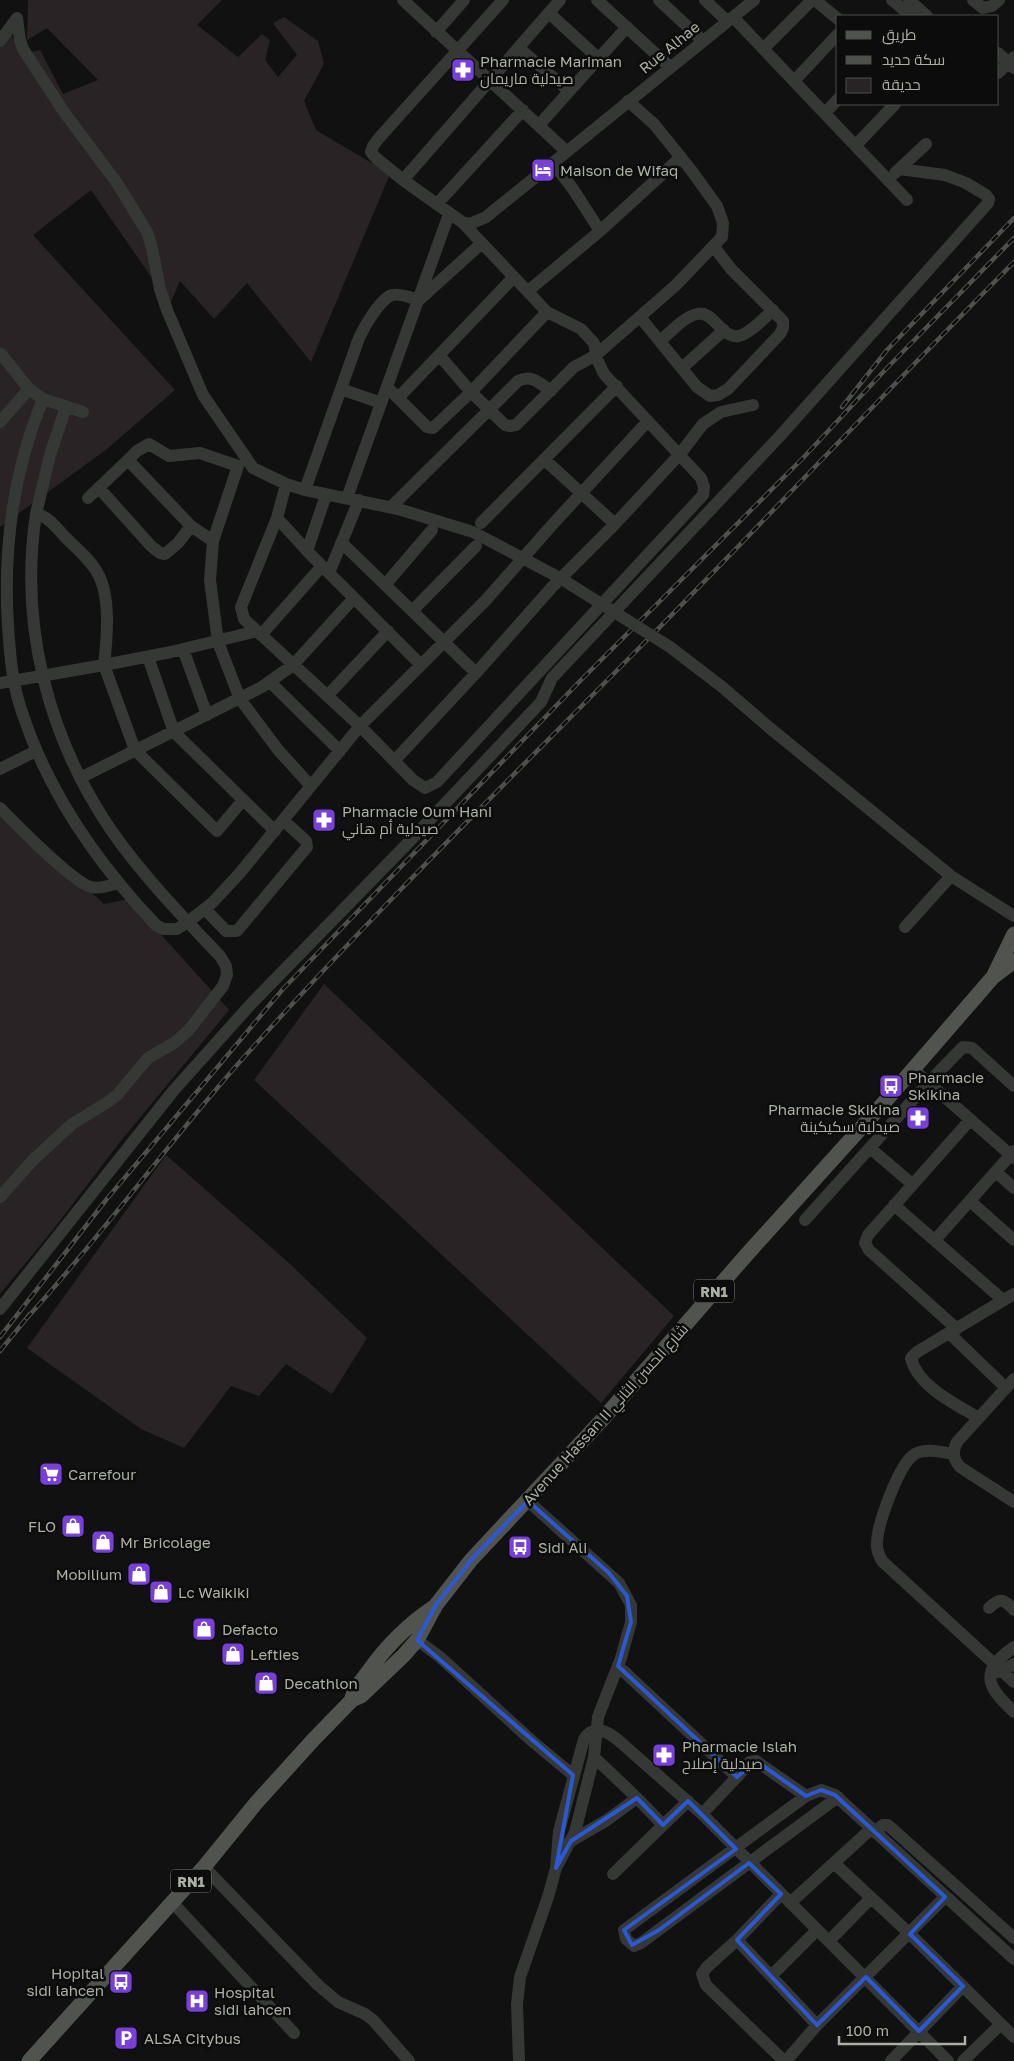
<svg xmlns="http://www.w3.org/2000/svg" width="1014" height="2061" font-family="'Golos Text',Cairo,sans-serif">
<style>
.green{fill:#2a2325}
.lines{fill:none;stroke-linecap:round;stroke-linejoin:round}
.minor{stroke:#353834;stroke-width:12}
.major{stroke:#51544e;stroke-width:15}
.rail-casing{stroke:#4e504b;stroke-width:4.5}
.rail{stroke:#0b0c0b;stroke-width:2.5;stroke-dasharray:8;stroke-linecap:butt}
.minor-bridge{stroke:#353834;stroke-width:12}
.marked{fill:none;stroke:#2b58d3;stroke-width:4;stroke-linejoin:round}
.labels{text-anchor:middle;dominant-baseline:central;stroke-width:5;stroke-linejoin:round;paint-order:stroke}
.shield{fill:#0b0c0b;stroke:#7b7f75;stroke-width:1}
.shield-label{font-size:14px;font-weight:bold;fill:#abb0a3}
.street-label{font-size:15px;fill:#abb0a3;stroke:#0b0c0b}
.poi-label{font-size:15px;fill:#abb0a3;stroke:#0b0c0b;text-anchor:start}
</style>
<rect width="100%" height="100%" fill="#101110"/>
<path class="green" d="M28,0h194l-25,25 41,32 24,-23 8,6 -5,20 13,17 19,-22 -24,-32 11,-6 34,24 6,23 -20,37 12,29 74,44 -79,188 -64,-79 -33,36 -34,-38 -10,23 -79,-114 -58,45 142,155 -68,59 -107,78v-483l11,-9 11,19 18,-4 23,44 35,-14 -51,-52 -20,12z
M0,809l104,95 25,-5 100,111 -109,132 -68,89 -52,63z
M324,984l350,332 -73,87 -347,-323z
M166,1155l123,108 78,75 -35,56 -46,-30 -27,32 -28,-10 -47,62 -43,-19 -114,-81z"/>
<g class="lines">
<path class="minor" d="M403,0l163,151
M597,0l73,67
M659,0l44,41
M705,0l22,21
M815,0l23,19
M892,0l19,16
M909,0l18,16
M973,0l10,8 9,-2 7,-6
M549,13l49,45
M733,17l174,183
M17,18l3,22 3,9 41,63 53,71 30,49 5,16 8,41 7,21 36,85 50,73 33,16 19,6 93,19
M436,32l28,-32
M0,41l17,-23
M519,48l50,43
M764,48l48,-48
M998,53l16,15
M998,73l16,-16
M795,80l43,-46
M826,112l12,-13
M539,125l88,-98
M856,145l39,-41
M553,163l20,26 27,42
M895,173l31,-29
M403,180l157,-180
M437,204l86,-94
M462,222l8,2 16,-7 268,-217
M528,291l72,-60 81,-74
M640,317l57,70 13,9 8,-1 10,-6 52,-55 3,-6v-7l-52,-52 -17,-22
M660,341c10,-8 23,-24 37,-27 17,-4 24,25 42,22 12,-3 25,-18 34,-26
M1,354l28,35 14,10 40,13
M439,355l32,37 34,33 5,1 6,-1 58,-58 22,-12 80,-70 46,-48 1,-14 -6,-17 -26,-36 -37,-46 -26,-23
M682,368l42,-38
M387,387l40,40 6,1 38,-36 76,-80
M341,389l40,14
M398,398l116,-121
M43,399c-30,73 -40,148 -35,227 2,28 4,58 14,86 26,80 76,152 134,213l7,4h14l11,-7 24,-19 27,-29 121,-148 126,-126 66,-75 96,-104
M0,422l29,-33
M545,460l70,64
M286,484l-9,34 34,37 110,110
M99,488l52,58 9,7 5,1 13,-11 13,-17
M305,490l54,-152c5,-11 21,-39 33,-43 8,-2 19,3 27,5l63,-57
M88,498l40,-38
M347,498l102,-284
M391,507l127,-126c14,-7 21,2 33,10
M36,514l14,-59 16,-48
M481,523l136,-137
M213,541l-22,-15 -63,-66 9,-9 12,-7 20,12 31,-3 38,13 -25,75 -3,39 8,62 22,57 39,52 32,35
M343,544l133,129
M307,551l19,-56
M329,573l30,-73
M385,585l47,-55
M412,611l64,-65
M257,631l-13,-12 -3,-12 36,-89
M261,635l61,-69
M183,649l24,66
M148,657l26,75 101,99
M270,682l70,69
M0,683l104,-18 31,85 82,81 26,-31
M327,696l61,-65
M771,729l180,147 63,40
M395,760l81,-87 77,-87 62,-62 65,-70 23,-30 18,-12 32,-7
M0,769l36,-18
M80,778l182,-91 31,-22 61,-67
M0,808c17,17 71,73 91,79 8,2 18,-1 26,-4
M205,909l21,22h11l70,-84 -1,-6 -23,-21
M905,927l46,-51
M913,1069l101,89
M870,1148l42,36
M996,1172l18,16
M0,1197l33,-37 39,-36 36,-22 9,-7 31,-37 26,-15 14,-12 35,-45 4,-11 -1,-9 -6,-10c-38,-40 -77,-80 -109,-126 -63,-93 -92,-205 -75,-316 12,2 21,14 29,23 11,11 26,23 33,37 13,23 9,65 6,91l67,-13 86,-21 103,95 53,54 12,8 12,-6 266,-287 1,-8 -3,-9 -97,-104 -7,-15 -3,-16 -13,-14 -34,-17 -85,-90 -59,-42 -27,-22 -5,-6 2,-6 6,-8 124,-138
M971,1202l43,38
M894,1205l109,95
M805,1220l124,-138 34,-35 9,1 42,38
M935,1240l79,-89
M0,1309l174,-219 77,-86 156,-160 134,-142 11,-24 228,-242 208,-233 1,-4 -3,-4 -20,-12 -21,-8 -46,-6
M957,1329l-88,-79 -4,-7 3,-8 102,-115
M949,1333l57,55
M1014,1379l-57,63c-5,10 -4,17 3,25l54,35
M979,1418c-22,-13 -62,-32 -68,-60l6,-6 97,-58
M953,1454c-12,-2 -27,-6 -38,0 -16,9 -37,69 -38,88 -1,7 2,13 5,19l132,121
M989,1608c11,-11 15,-9 25,2
M417,1640l23,17 92,84 41,34
M1014,1647c-35,25 -28,39 0,65
M618,1666l119,111 -35,37
M994,1673l8,-2 12,-7
M737,1777l13,-15 6,-1 50,35
M838,1797l-197,146 -7,3 -8,-7 -2,-9 182,-134 15,-6 14,5 179,164
M637,1798l26,27
M874,1832l9,-7h5l126,113
M571,1841l36,-21 30,-22 -43,-41
M834,1863l76,71 104,103
M204,1867l114,118 20,17 27,12 8,6 36,41
M556,1868l3,-37 25,-92c10,-15 23,-8 34,1l84,74 246,247
M613,1874l75,-73
M781,1894l-44,46 80,85 128,-128
M172,1902l122,131
M790,1903l81,-74
M737,1940l-30,27 -5,7 4,11 78,76
M829,1941l42,-43
M771,1976l46,-46
M519,2061l-2,-57 3,-27 28,-80 8,-29 19,-36 19,-75 4,-40 23,-59 10,-36v-17l-12,-22 -91,-82
M786,2061l31,-36
M891,2061l72,-75
M963,2061l38,-37"/>
<path class="major" d="M995,973l19,-39
M352,1698c3,-10 10,-18 16,-26 19,-27 39,-47 66,-65
M29,2061l175,-194 52,-64 58,-64 38,-39 9,-4 43,-41 13,-15 19,-35 35,-45 130,-139 148,-169 140,-155 104,-120 21,-16"/>
<g class="rail-casing">
<path id="rail" d="M842,407l45,-57 127,-132
M26,1319c77,-84 143,-178 219,-263 129,-144 268,-280 404,-418 123,-125 242,-252 365,-376
M0,1337l106,-137 177,-211 298,-309 222,-222 83,-89 128,-131
M0,1351l30,-37"/>
</g>
<use href="#rail" class="rail"/>
<path class="minor-bridge" d="M398,509l75,23 87,46 110,69 51,39 50,43"/>
</g>
<path class="marked" d="M528,1501l81,72 18,23 4,26 -13,44 119,111 19,-16 50,35 15,-6 14,5 110,102 -35,37 53,52 -44,45 -53,-54 -49,48 -80,-85 44,-46 -32,-31 -90,67 -27,15 -8,-15 112,-81 -48,-48 -25,24 -26,-27 -66,43 -15,27 17,-93 -156,-135 19,-35 35,-45z"/>
<defs>
<g id="pharmacy-square" transform="scale(1.25)"><rect x="-9" y="-9" width="18" height="18" rx="4" fill="#7940d9" stroke="#0b0c0b"/><path d="M-2-6h4v4h4v4h-4v4h-4v-4h-4v-4h4Z" fill="#fff"/></g>
<g id="hotel-square" transform="scale(1.25)"><rect x="-9" y="-9" width="18" height="18" rx="4" fill="#7940d9" stroke="#0b0c0b"/><path d="M-6-4.5h1.5V1H6V5H4.5V3h-9V5H-6ZM-4 0a1.8 1.8 0 1 1 3.6 0ZM.5 0V-2.5h3Q6-2.5 6 0Z" fill="#fff"/></g>
<g id="bus-square" transform="scale(1.25)"><rect x="-9" y="-9" width="18" height="18" rx="4" fill="#7940d9" stroke="#0b0c0b"/><path d="M-5-6H5V4H4V6H2V4H-2V6H-4V4H-5ZM-3.5-4V0h7V-4ZM-3.5 1.2v1.5H-2V1.2ZM2 1.2v1.5H3.5V1.2Z" fill="#fff"/></g>
<g id="supermarket-square" transform="scale(1.25)"><rect x="-9" y="-9" width="18" height="18" rx="4" fill="#7940d9" stroke="#0b0c0b"/><path d="M-6-5.5h2.5l.6 2H6L4.5 2H-2.5L-4.4-4H-6ZM-1.5 3.2a1.3 1.3 0 1 0 .1 0ZM3 3.2a1.3 1.3 0 1 0 .1 0Z" fill="#fff"/></g>
<g id="shop-square" transform="scale(1.25)"><rect x="-9" y="-9" width="18" height="18" rx="4" fill="#7940d9" stroke="#0b0c0b"/><path d="M-5-2.5h2.3a2.7 3.5 0 0 1 5.4 0H5L5.5 6h-11ZM-1.5-2.5h3a1.5 2.3 0 0 0-3 0Z" fill="#fff"/></g>
<g id="hospital-square" transform="scale(1.25)"><rect x="-9" y="-9" width="18" height="18" rx="4" fill="#7940d9" stroke="#0b0c0b"/><path d="M-5-5h3v3.5h4V-5h3V5h-3V1.5h-4V5h-3Z" fill="#fff"/></g>
<g id="parking-square" transform="scale(1.25)"><rect x="-9" y="-9" width="18" height="18" rx="4" fill="#7940d9" stroke="#0b0c0b"/><path d="M-3.5-5.5H1a3.5 3.5 0 0 1 0 7H-1V5.5H-3.5ZM-1-3.4V-.6H.8a1.4 1.4 0 0 0 0-2.8Z" fill="#fff"/></g>
</defs>
<g fill-rule="evenodd">
<use href="#pharmacy-square" x="463" y="70"/>
<use href="#hotel-square" x="543" y="170"/>
<use href="#pharmacy-square" x="324" y="820"/>
<use href="#bus-square" x="891" y="1086"/>
<use href="#pharmacy-square" x="918" y="1118"/>
<use href="#supermarket-square" x="51" y="1474"/>
<use href="#shop-square" x="73" y="1526"/>
<use href="#shop-square" x="103" y="1542"/>
<use href="#bus-square" x="520" y="1547"/>
<use href="#shop-square" x="139" y="1574"/>
<use href="#shop-square" x="161" y="1592"/>
<use href="#shop-square" x="204" y="1629"/>
<use href="#shop-square" x="233" y="1654"/>
<use href="#shop-square" x="266" y="1683"/>
<use href="#pharmacy-square" x="664" y="1755"/>
<use href="#bus-square" x="121" y="1982"/>
<use href="#hospital-square" x="197" y="2001"/>
<use href="#parking-square" x="126" y="2038"/>
</g>
<g class="labels">
<g class="shield">
<rect x="694" y="1279.5" width="40" height="23" rx="4"/>
<rect x="171" y="1869.5" width="40" height="23" rx="4"/>
</g>
<g class="shield-label">
<text x="714" y="1291">RN1</text>
<text x="191" y="1881">RN1</text>
</g>
<g class="street-label">
<text transform="translate(669 47) rotate(-39)">Rue Alhae</text>
<text transform="translate(605 1414) rotate(-48)">Avenue Hassan II شارع الحسن الثاني</text>
</g>
<g class="poi-label">
<text x="480" y="61">Pharmacie Mariman<tspan x="480" dy="17">صيدلية ماريمان</tspan></text>
<text x="560" y="170">Maison de Wifaq</text>
<text x="342" y="811">Pharmacie Oum Hani<tspan x="342" dy="17">صيدلية أم هاني</tspan></text>
<text x="908" y="1077">Pharmacie<tspan x="908" dy="17">Skikina</tspan></text>
<text x="900" y="1109" text-anchor="end">Pharmacie Skikina<tspan x="900" dy="17">صيدلية سكيكينة</tspan></text>
<text x="68" y="1474">Carrefour</text>
<text x="56" y="1526" text-anchor="end">FLO</text>
<text x="120" y="1542">Mr Bricolage</text>
<text x="538" y="1547">Sidi Ali</text>
<text x="122" y="1574" text-anchor="end">Mobilium</text>
<text x="178" y="1592">Lc Waikiki</text>
<text x="222" y="1629">Defacto</text>
<text x="250" y="1654">Lefties</text>
<text x="284" y="1683">Decathlon</text>
<text x="682" y="1746">Pharmacie Islah<tspan x="682" dy="17">صيدلية إصلاح</tspan></text>
<text x="104" y="1973" text-anchor="end">Hopital<tspan x="104" dy="17">sidi lahcen</tspan></text>
<text x="214" y="1992">Hospital<tspan x="214" dy="17">sidi lahcen</tspan></text>
<text x="144" y="2038">ALSA Citybus</text>
</g>
</g>
<rect x="836" y="15" width="162" height="90" fill="#0b0c0b" stroke="#4b4e48"/>
<rect x="846" y="31" width="25" height="8" fill="#51544e" stroke="#4b4e48"/>
<text x="882" y="40" font-size="15" fill="#abb0a3">طريق</text>
<rect x="846" y="56" width="25" height="8" fill="#4e504b" stroke="#4b4e48"/>
<text x="882" y="65" font-size="15" fill="#abb0a3">سكة حديد</text>
<rect x="846" y="78" width="25" height="15" fill="#2a2325" stroke="#4b4e48"/>
<text x="882" y="90" font-size="15" fill="#abb0a3">حديقة</text>
<path d="M839 2036v8h126v-8" fill="none" stroke="#abb0a3" stroke-width="2.5"/>
<text x="846" y="2036" font-size="15" fill="#abb0a3" stroke="#0b0c0b" stroke-width="4" paint-order="stroke">100 m</text>
</svg>
